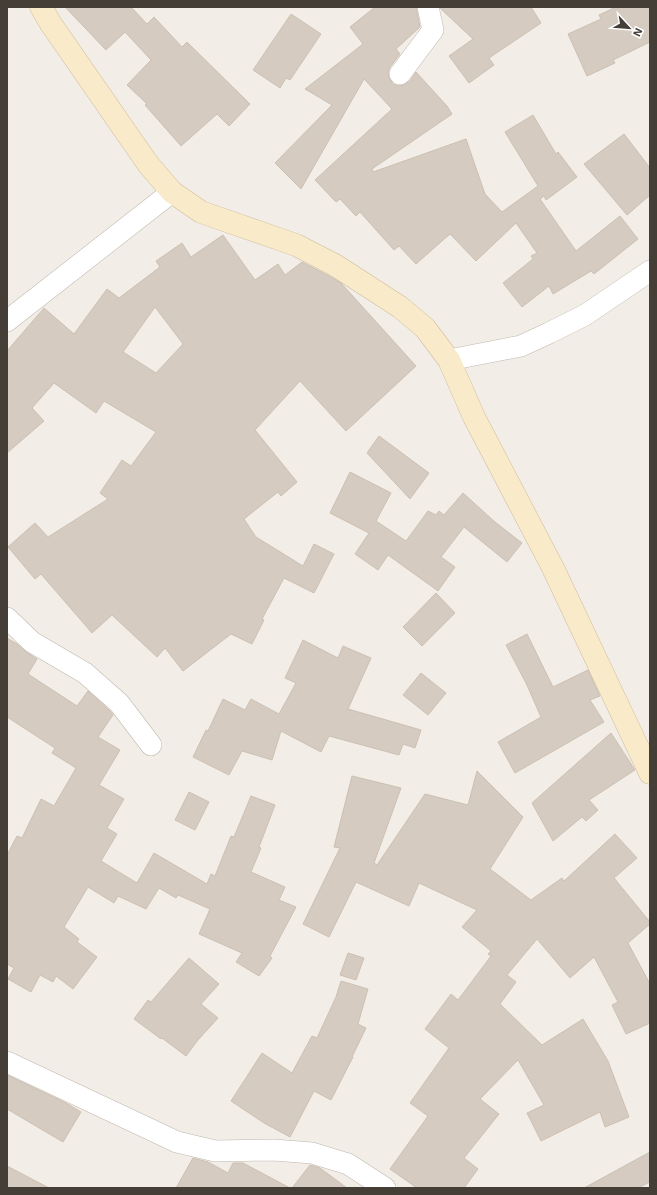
<svg xmlns="http://www.w3.org/2000/svg" width="657" height="1195" font-family="'Work Sans',sans-serif">
<style>
.building{fill:#d5cbc1;stroke:#ccc0b2;fill-rule:evenodd}
.lines{fill:none;stroke-linecap:round;stroke-linejoin:round}
.street-casing{stroke:#bfb7ae;stroke-width:22}
.secondary-casing{stroke:#cdbc9b;stroke-width:23}
.street{stroke:#fff;stroke-width:21}
.secondary{stroke:#f9eaca;stroke-width:22}
</style>
<rect width="100%" height="100%" fill="#f2eee7"/>
<path class="building" d="M65,7h66l16,17 7,-7 28,30 5,-5 63,62 -21,22 -12,-12 -36,32 -36,-41 2,-1 -20,-19 24,-25 -26,-28 -19,18z
M375,7h41l4,20 -24,22 4,5 -10,13 -2,5 1,6 4,6 5,2 6,-1 6,-4 6,-9 31,34 5,8 -80,55 1,3 93,-33 19,55 17,18 36,-26 -33,-54 28,-17 23,39 2,-2 19,25 -31,23 -2,-4 -4,3 36,52 44,-35 18,23 -44,35 -3,-3 -38,23 -4,-8 -27,21 -19,-24 30,-24 -2,-3 6,-3 -21,-30 -40,38 -26,-27 -34,30 -17,-18 -5,4 -34,-38 -4,4 -16,-17 -4,3 -21,-22 77,-71 -28,-30 -63,110 -26,-26 57,-58 -27,-16 58,-45 -13,-17z
M440,7h91l10,16 -52,35 5,7 -25,18 -20,-27 24,-17 -32,-30z
M616,7h34v35l-37,18 2,3 -28,13 -19,-42 33,-15 -2,-4z
M291,14l30,20 -31,46 -4,-2 -6,10 -27,-18z
M624,134l26,34v27l-23,20 -43,-51z
M223,235l32,45 23,-16 7,11 17,-13 27,14 12,7 75,83 -70,65 -46,-50 -45,49 42,52 -16,14 -3,-4 -34,27 12,18 47,29 11,-22 20,10 -20,39 -30,-15 -22,41 2,1 -12,24 -21,-10 -48,37 -18,-23 -8,9 -45,-42 -20,18 -51,-59 -6,5 -27,-32 27,-24 13,14 60,-38 -8,-6 22,-33 9,6 25,-34 -52,-31 -8,12 -42,-30 -22,25 12,13 -37,32v-102l37,-43 30,26 33,-45 12,9 41,-31 -4,-6 26,-18 9,14zM155,307l28,37 -27,29 -33,-21z
M379,436l50,37 -19,26 -43,-46z
M350,472l41,21 -15,28 30,20 22,-30 8,4 3,-4 5,4 19,-22 32,29 27,21 -15,19 -43,-35 -23,30 14,10 -17,24 -50,-36 -10,15 -23,-16 14,-21 -39,-20z
M436,593l19,20 -33,33 -19,-19z
M527,634l26,53 35,-17 12,26 -10,4 14,22 -89,51 -17,-31 43,-25 -15,-34 -20,-38z
M7,638l10,6 9,8 11,7 -9,15 49,32 11,-15 22,20 3,4 -15,22 22,13 -21,35 25,14 -17,29 10,6 -16,27 36,22 17,-30 53,31 4,-10 4,2 16,-40 3,1 17,-41 24,9 -16,42 2,1 -10,24 34,15 -6,13 17,7 -26,49 2,2 -13,18 -23,-14 6,-9 -43,-19 11,-25 -32,-14 -2,3 -17,-10 -13,21 -28,-13 -4,7 -26,-16 -24,40 15,12 -2,3 20,15 -24,32 -17,-13 -3,6 -13,-7 -9,17 -23,-13 6,-11 -7,-4v-109l10,-19 5,2 19,-39 13,7 22,-38 -24,-15 3,-5 -48,-31z
M303,640l35,18 5,-12 28,12 -23,51 73,21 -6,18 -12,-4 -4,11 -70,-19 -8,16 -40,-21 -9,29 -30,-9 -13,24 -36,-18 13,-27 2,1 15,-32 22,11 6,-11 28,15 17,-31 -11,-5z
M421,673l25,20 -18,22 -25,-20z
M611,733l24,37 -46,30 9,10 -12,11 -4,-4 -29,24 -21,-38z
M477,771l46,46 -33,52 41,31 31,-22 2,3 51,-47 22,24 -23,20 36,44v2l-22,19 22,41v39l-24,11 -14,-29 6,-3 -24,-45 -24,21 -33,-39 -30,36 9,7 -16,22 42,41 41,-26 25,42 21,56 -24,10 -5,-15 -59,29 -14,-28 17,-8 -26,-45 -38,39 19,15 -35,44 14,11 -14,19h-47l-27,-19 38,-53 -18,-13 39,-55 -24,-19 26,-35 7,6 33,-44 -3,-2 3,-3 -29,-24 15,-17 -58,-27 -10,23 -53,-24 -27,55 -26,-13 37,-76 -6,-1 18,-71 49,12 -27,75 3,2 48,-71 43,11z
M189,792l20,10 -14,28 -20,-10z
M348,953l16,5 -8,22 -16,-5z
M189,958l30,26 -18,20 17,14 -20,22 -12,16 -24,-18 -1,1 -27,-20 14,-19 3,2z
M341,981l27,8 -10,35 8,4 -14,29h1l-22,43 -17,-9 -24,46 -26,-14 -33,-22 31,-48 30,20 20,-37 5,2 19,-41z
M7,1075l59,28 15,9 -18,30 -56,-33z
M650,1152v30l-12,6h-54z
M193,1158l15,4 20,11 5,-10h10l47,25h-114z
M310,1165l10,3 27,20h-55z
M7,1166l42,22h-42z"/>
<g class="lines">
<g class="street-casing">
<path id="street" d="M400,74l33,-44 -5,-23
M7,321l165,-129
M449,360l72,-14 28,-13 36,-18 65,-44
M7,618l25,24 53,31 34,30 32,42
M7,1062l170,80 38,9 59,-1 38,3 36,11 37,24"/>
</g>
<g class="secondary-casing">
<path id="secondary" d="M41,7l10,17 97,140 24,28 29,20 95,33 39,20 65,42 25,21 24,32 25,57 79,151 97,205"/>
</g>
<use href="#street" class="street"/>
<use href="#secondary" class="secondary"/>
</g>
<rect width="657" height="1195" fill="none" stroke="#443e37" stroke-width="16"/>
<g transform="translate(629 28) rotate(116)" stroke="#ffffff" stroke-width="3" paint-order="stroke">
<path d="M0-3L7 15L0 10L-7 15Z" fill="#443e37"/>
<text y="-6" font-size="11" font-weight="bold" text-anchor="middle" fill="#443e37">N</text>
</g>
</svg>
